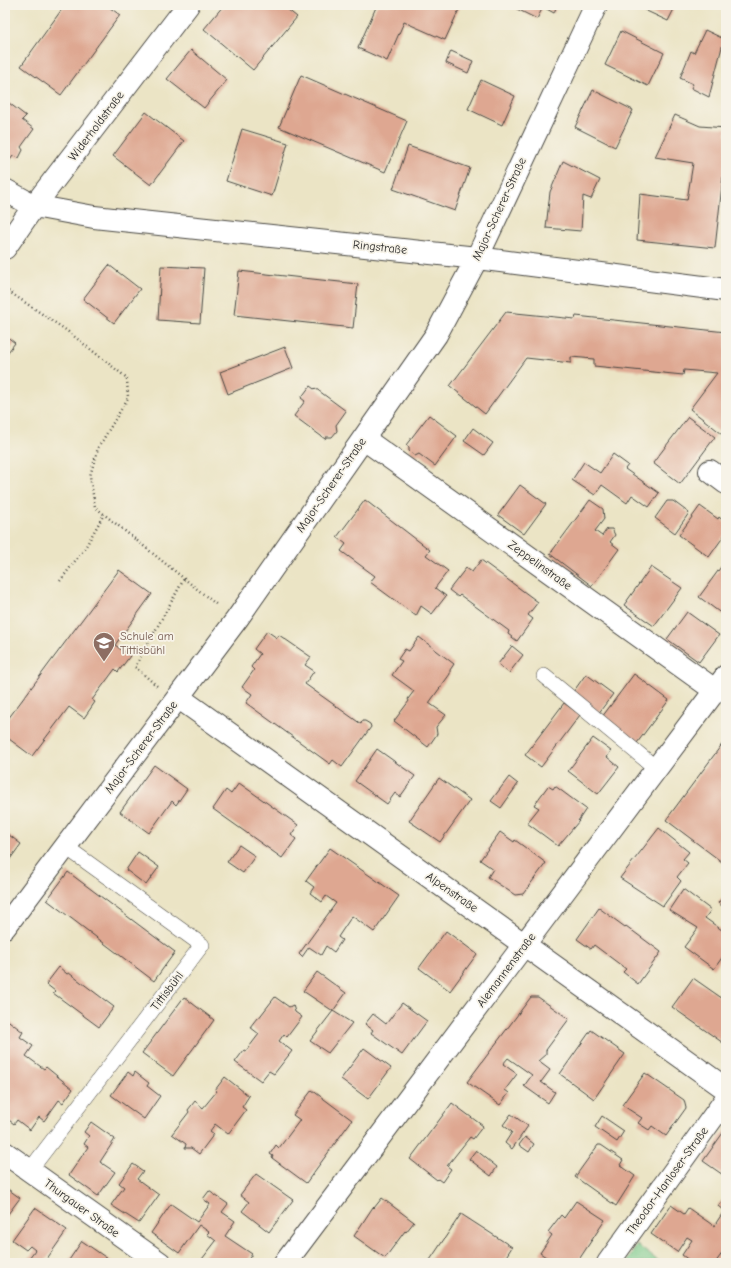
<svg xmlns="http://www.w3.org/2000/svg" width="731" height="1268" font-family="'Comic Neue',sans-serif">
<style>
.green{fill:#79c989;stroke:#527a5a}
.building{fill:#dea791}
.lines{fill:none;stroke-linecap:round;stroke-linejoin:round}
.service-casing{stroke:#484742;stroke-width:16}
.minor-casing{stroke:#484742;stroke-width:24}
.path{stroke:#484742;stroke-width:2.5;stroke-dasharray:1 3;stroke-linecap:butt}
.service{stroke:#fff;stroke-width:15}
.minor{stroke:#fff;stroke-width:22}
.labels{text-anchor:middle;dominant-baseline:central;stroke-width:3.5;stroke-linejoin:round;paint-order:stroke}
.street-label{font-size:12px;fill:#2b2b2b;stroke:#f7f3e8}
.education-label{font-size:12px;fill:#785e54;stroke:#f7f3e8;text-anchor:start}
</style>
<rect width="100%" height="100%" fill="#f7f3e8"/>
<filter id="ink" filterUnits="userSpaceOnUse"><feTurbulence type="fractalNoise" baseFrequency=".025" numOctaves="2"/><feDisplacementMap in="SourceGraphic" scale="8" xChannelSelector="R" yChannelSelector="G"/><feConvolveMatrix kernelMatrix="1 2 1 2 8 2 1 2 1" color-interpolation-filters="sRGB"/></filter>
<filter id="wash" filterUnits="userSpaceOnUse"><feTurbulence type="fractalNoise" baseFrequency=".012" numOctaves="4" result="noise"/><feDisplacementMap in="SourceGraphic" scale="16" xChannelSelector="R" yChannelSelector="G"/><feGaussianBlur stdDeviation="0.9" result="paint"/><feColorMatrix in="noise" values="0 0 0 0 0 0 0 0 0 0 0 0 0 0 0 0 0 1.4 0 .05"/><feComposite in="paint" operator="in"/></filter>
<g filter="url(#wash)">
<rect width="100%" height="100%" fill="#ebe4c5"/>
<path class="green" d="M637,1245l24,18h-35z"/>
<g id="blocks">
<path class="building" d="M65,5h41l14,10 -59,80 -40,-29z
M224,5h58l15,12 -44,53 -49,-41z
M377,5h84l-16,35 -41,-18 -17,39 -29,-13z
M516,5h41l-3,8 -11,-6 -6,12 -22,-11z
M637,5h39l-8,16 -32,-15z
M705,30l19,9 -15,58 -18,-9 2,-4 -13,-6 11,-27 3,2z
M621,31l43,22 -16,33 -43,-21z
M191,50l36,30 -23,28 -37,-29z
M451,51l22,10 -5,12 -22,-10z
M301,75l106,46 -22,51 -106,-45z
M481,80l34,16 -13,29 -34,-16z
M593,90l40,20 -18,37 -40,-20z
M5,100l21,16 -4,4 12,9 -13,18 2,3 -4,8 -6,-2 -3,4 -5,-4z
M146,112l38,29 -33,44 -38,-29z
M675,115l25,11 26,2v21l-11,99 -78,-8 3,-46 47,6 6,-37 -38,-6z
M242,129l46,14 -16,53 -46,-15z
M408,146l62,22 -15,43 -62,-22z
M563,161l37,19 -9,19 -8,-3 -2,35 -35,-3 4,-36z
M109,265l31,24 -26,34 -31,-24z
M161,266l43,2 -4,55 -42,-3z
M239,271l119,13 -5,44 -119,-13z
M506,312l69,7 1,-3 150,16v105l-36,-28 27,-36 -33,-3 -1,5 -89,-9v-7l-23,-2v6l-45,-5 -41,56 -35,-28z
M5,335l10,8 -10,13z
M285,347l8,21 -65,26 -8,-22z
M310,386l4,3 1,-1 31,23 -10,14 1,6 -5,6h-6l-1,2 -31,-23 11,-15 -4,-3z
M429,415l28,21 -22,30 -16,-12 -4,2 -6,-5v-4l-3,-2z
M688,417l27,20 -35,47 -27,-21z
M473,428l20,15 -9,12 -20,-14z
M613,454l15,11 -3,4 34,24 -10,14 -17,-12 -5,8 -25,-18 -7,10 -23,-15 12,-18 16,11z
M520,485l26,19 -22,30 -26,-19z
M365,500l65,50 -4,5 22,16 -13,17 11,8 -14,18 -11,-8 -5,10 -46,-34 5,-6 -34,-25 5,-7 -9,-7z
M590,500l13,9 1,10 -9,12 7,5 5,-7h5l3,6 -5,7 9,7 -27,37 -42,-32z
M667,501h6l16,12 -14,20 -20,-15z
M700,506l18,13 1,-2 7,6v10l-17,24 -30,-22z
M481,560l57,42 -10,13 5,4 -16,22 -9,-7 1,-3 -49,-36 -2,2 -9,-7 17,-22 6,4z
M726,560v57l-27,-20z
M651,567l31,21 -28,38 -30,-21z
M119,570l33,24 -37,51 15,11 -12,16 -3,-3 -23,31 3,2 -11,16 -15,-11 -37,49 -27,-20v-13z
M687,612l32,23 -20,27 -32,-23z
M267,631l10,7 2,-3 32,22 -6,8 9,6 -9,13 56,40 1,-3h3l5,3 1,3 -29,40 -9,-7 -3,4 -84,-61 6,-9 -10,-7 12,-17 -3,-3 9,-13 -6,-5z
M419,637l35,27 -4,6v4l-21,29 17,12 -10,12 1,7 -9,13 -34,-26 15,-20 -1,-2 6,-8 -22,-16 10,-14 -4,-2 7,-10 4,2z
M512,646l11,9 -14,18 -11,-9z
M586,674l27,20 -15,20 -27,-19z
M634,674l35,26 -32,43 -35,-26z
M564,703l16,12 -39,52 -16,-12z
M593,738l18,13 -4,6 12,10 -21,27 -30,-23z
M726,739v126l-60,-45z
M377,749l38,27 -15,21 -5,-4 -8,11 -32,-23z
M154,765l33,24 -11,16 -4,-4 -23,32 -29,-21z
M509,777l9,7 -17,24 -10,-7z
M439,778l31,22 -30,42 -31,-21z
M239,783l59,42 -7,10 5,4 -14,19 -69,-49 13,-19 5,4z
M548,786l5,3 2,-3 31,23 -8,12h1l-21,25 -31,-23 12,-15 -5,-3z
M659,828l30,24 -6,7 5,4 -11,14 4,4 -18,25 -43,-28z
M5,832l16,12 -16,22z
M500,832l14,10 1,-2 31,23 -23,31 -8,1 -27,-18 5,-8 -13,-9z
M239,845l16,11 -12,17 -16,-11z
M330,848l69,48 -25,36 -22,-16 -14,21 4,3 -8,12 -8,-6 -5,9 -12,-8 -7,10 -3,-3 37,-51 -10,-7 -4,6 -12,-9 4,-6 -8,-6z
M138,852l21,15 -13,18 -20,-15z
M68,872l107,80 -21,29 -107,-81z
M683,889l28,21 -6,8 21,15v12l-2,2 2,2v3l-12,17 -30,-22 14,-19 -29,-18z
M723,897l3,2 -1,9 -7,-5z
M599,908l26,19 1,-1 35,26 -23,32 -15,-12 3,-3 -32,-24 -3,4 -14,-10z
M446,931l31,23 -27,37 -31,-23z
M59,967l8,7 2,-1 45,34 -15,20 -46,-34 2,-2 -9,-7z
M317,972l29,21 -13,18 -30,-20z
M693,978l33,23v44l-54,-38z
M184,997l30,23 -41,56 -31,-23z
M275,997l14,10 4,-2 2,7 7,5 -15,20 -3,-3 -5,7 13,10 -18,23 -5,-3 -8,10 -26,-19 9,-12 2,1 13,-17 -9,-7 7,-9 1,1z
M531,997h7l31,22 -23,31v4l-8,7 12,9 -9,12 14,10 -7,11 -24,-17 8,-11 -24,-17 -5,6 14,10 -12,16 4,3 -9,12 -33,-23z
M402,1003l25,18 -25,34 -31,-22 2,-3 -8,-6 8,-10 13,10z
M333,1011l19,12 -24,30 -18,-12z
M5,1018l18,14 -3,5 13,9 -7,10 18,13 2,-2 27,22 -10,14 -4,-3 -15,21 -5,-4 -9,13 -13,-10 -3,4 -9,-7z
M591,1030l34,24 -31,45 -34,-25z
M364,1048l27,20 -23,31 -27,-20z
M128,1072l5,4 2,-4 14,11 -2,3 13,10 -16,23 -33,-24z
M645,1073l39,27 2,8 -20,28 -14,-10 -3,4 -11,-7 4,-5 -20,-13z
M225,1077l24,19 -7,11 4,3 -18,24 -13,-10 -5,7 4,3 -15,20 -8,-6h-6l1,-4 -14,-10 17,-22 -1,-2 7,-9 8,7 14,-17 -2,-1z
M312,1090l40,30 -46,63 -34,-25 1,-2 -3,-2 6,-9 3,3 21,-28 -7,-5z
M452,1103l31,23 -10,13 -3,-2 -23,29 4,3 -9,13 -4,-3 -1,1 -27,-21z
M511,1114l17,12 -16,23 -7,-6 7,-11 -9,-7z
M602,1116l22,15 -7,11 -22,-15z
M91,1122l24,17 -15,23 15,10 -17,24 -29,-21 19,-28 -4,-3 5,-8 -5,-4z
M725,1130l1,1v46l-23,-16z
M525,1137l9,7 -5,8 -10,-7z
M598,1145h3l22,15 -3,5 15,11 -19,30 -41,-29z
M476,1150l21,17 -6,9 -22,-17z
M133,1164l10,7 -6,8 22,16 -20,28 -28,-18 13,-18 -5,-4z
M256,1174l37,26 -24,32 -27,-21 7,-9 -9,-7z
M5,1187l15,11 -15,20z
M209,1191l19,13 -6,8 13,9 -10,15 27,18 -6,9h-47l17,-22 -9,-7 2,-2 -10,-7 -20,28 -28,-20 20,-29 26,18 13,-18 -7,-5z
M382,1198l32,24 -8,10 -1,-1 -20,27 -31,-22 19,-29 1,1z
M724,1198l2,1v49l-11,15h-22l-11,-8 10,-15 -5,-3 -10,15 -26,-18 20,-29 13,9 4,-6 26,18 10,-15 -6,-5z
M576,1201l29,19 -27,41 -2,-1 -2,3h-19l-15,-10 12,-18 -4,-3 13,-17 3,3z
M35,1208l32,22 -23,33h-8l-7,-5 6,-8 -5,-4 -4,4 -14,-10z
M461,1214l51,33 -10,16h-74z
M82,1241l29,20 3,2h-47z"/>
</g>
</g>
<g filter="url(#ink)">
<use href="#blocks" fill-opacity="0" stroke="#484742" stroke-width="1"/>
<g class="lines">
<g class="service-casing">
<path id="service" d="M544,676l113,93
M30,1170l172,-225 -136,-98"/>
</g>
<g class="minor-casing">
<path id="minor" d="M5,190l29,16 60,11 383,41 249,32
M5,248l29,-42 154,-201
M364,439l352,252
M710,471l16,12
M178,697l548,392
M5,927l232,-308 199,-284 41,-77 119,-253
M5,1153l155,110
M285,1263l441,-587
M608,1263l118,-164"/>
</g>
<path class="path" d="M5,289l61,41 61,48 1,20 -30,50 -8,28 5,31 122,98
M60,581l25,-33 19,-34
M157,686l-22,-19 49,-88"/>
<use href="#service" class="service"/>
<use href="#minor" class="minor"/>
</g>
</g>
<defs>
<g id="school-pin" transform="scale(1.15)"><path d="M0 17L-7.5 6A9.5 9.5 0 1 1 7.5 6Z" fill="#8d6e63" stroke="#f7f3e8"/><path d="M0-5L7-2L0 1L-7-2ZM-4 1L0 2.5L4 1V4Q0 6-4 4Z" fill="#fff"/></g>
</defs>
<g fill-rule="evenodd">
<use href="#school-pin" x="104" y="643"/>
</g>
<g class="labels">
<g class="street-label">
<text transform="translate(96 126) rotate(-53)">Widerholdstraße</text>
<text transform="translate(499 209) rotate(-65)">Major-Scherer-Straße</text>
<text transform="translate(380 247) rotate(6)">Ringstraße</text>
<text transform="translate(331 485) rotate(-55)">Major-Scherer-Straße</text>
<text transform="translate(540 565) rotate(36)">Zeppelinstraße</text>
<text transform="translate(141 747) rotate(-53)">Major-Scherer-Straße</text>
<text transform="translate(452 892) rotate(35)">Alpenstraße</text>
<text transform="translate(506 970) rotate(-53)">Alemannenstraße</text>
<text transform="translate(167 991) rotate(-53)">Tittisbühl</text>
<text transform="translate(667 1181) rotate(-54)">Theodor-Hanloser-Straße</text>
<text transform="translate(82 1208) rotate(36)">Thurgauer Straße</text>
</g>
<g class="education-label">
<text x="120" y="636">Schule am<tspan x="120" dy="14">Tittisbühl</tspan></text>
</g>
</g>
<rect width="731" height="1268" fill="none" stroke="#f7f3e8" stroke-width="20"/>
</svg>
